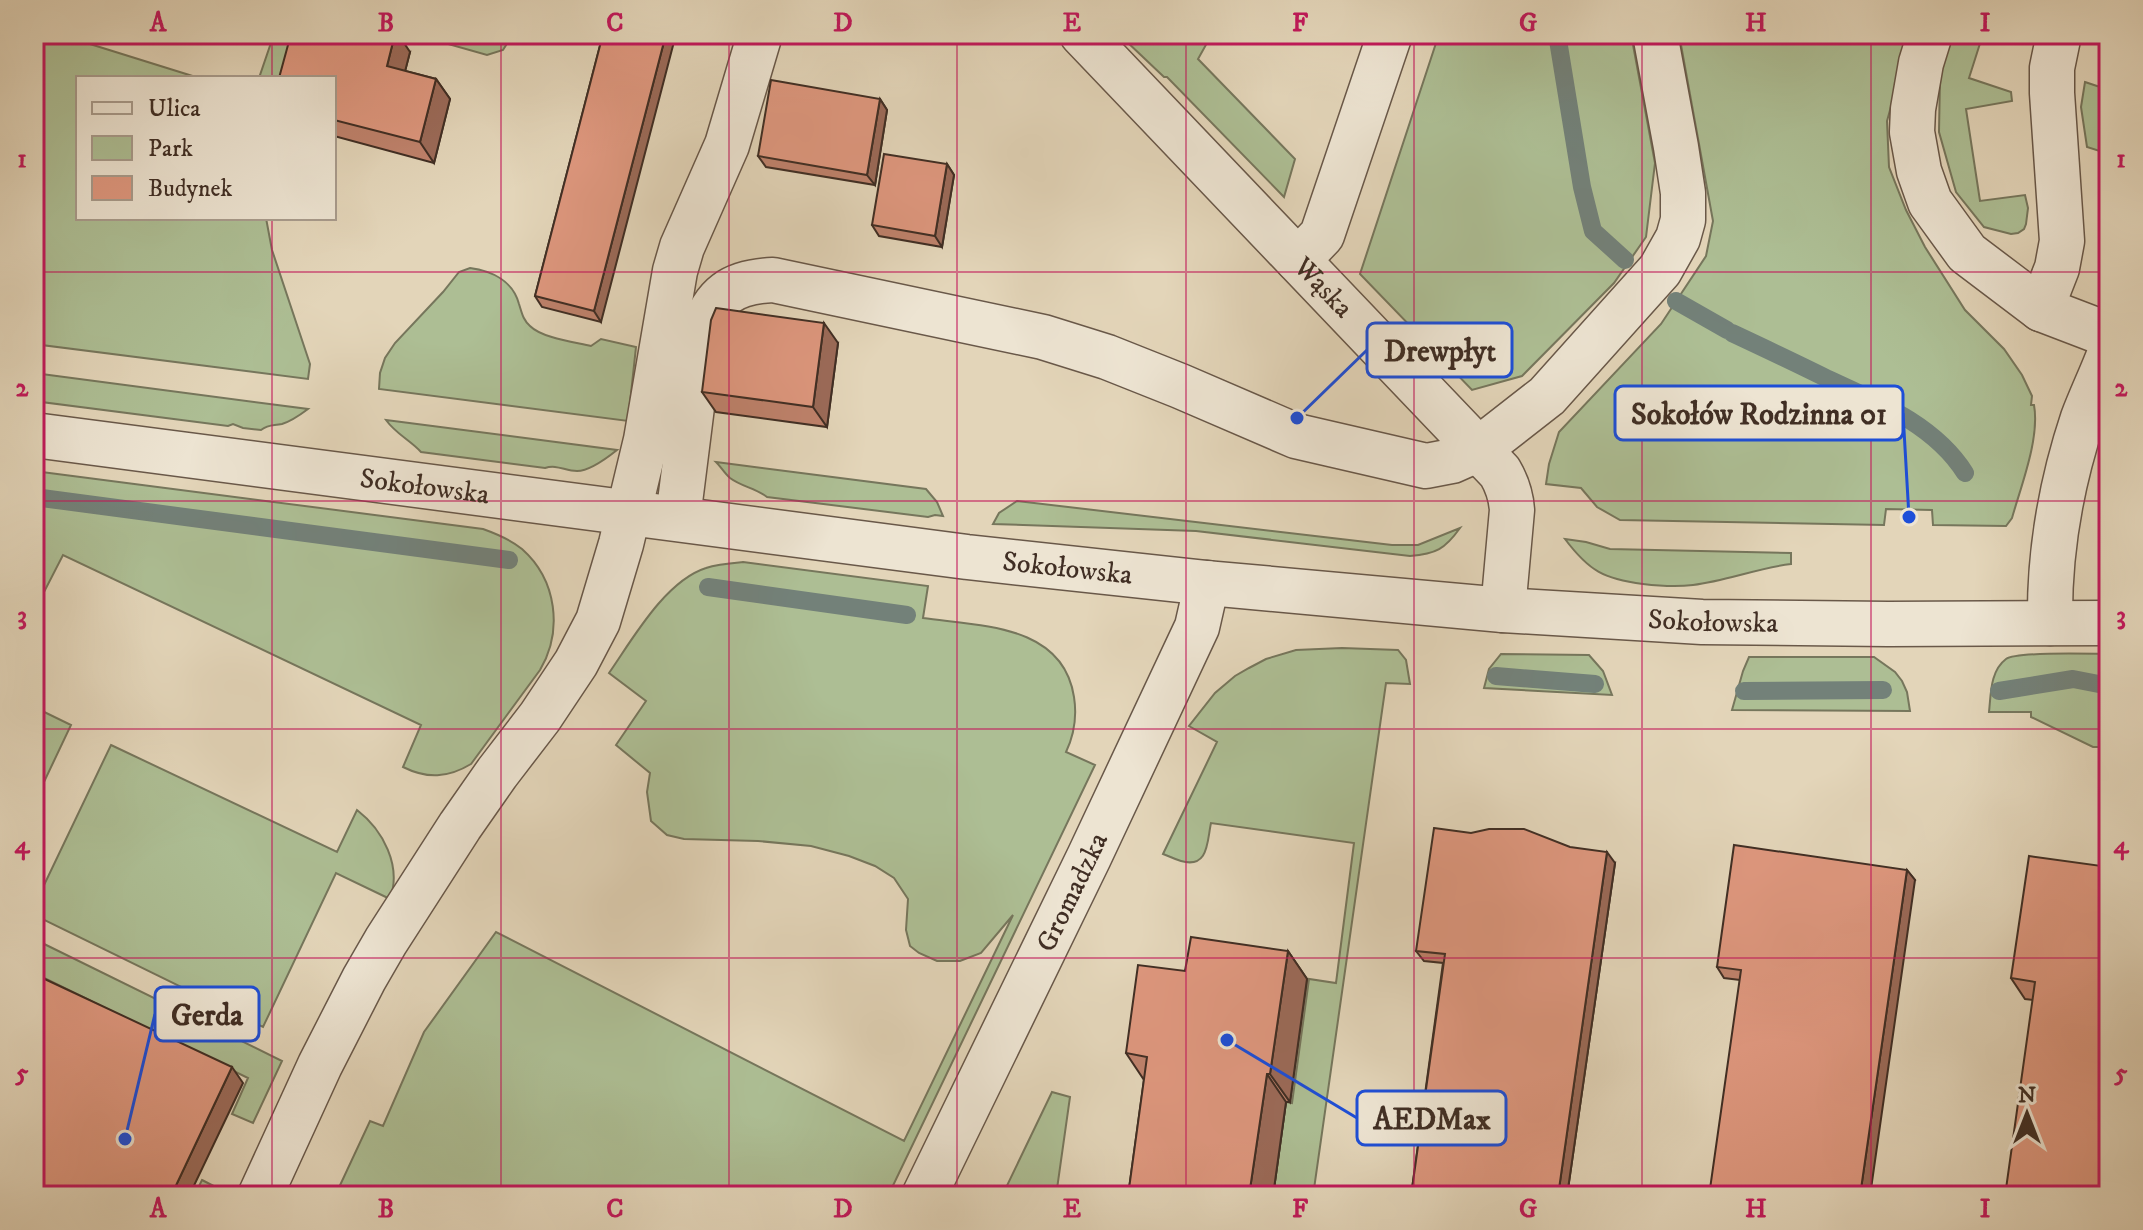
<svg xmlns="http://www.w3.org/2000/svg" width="2143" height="1230" font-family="'IM FELL DW Pica',serif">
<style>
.green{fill:#adbe94;stroke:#76765c;stroke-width:2}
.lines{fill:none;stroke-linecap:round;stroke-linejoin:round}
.stream{stroke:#738179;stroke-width:18}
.minor-casing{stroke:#695849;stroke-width:47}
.minor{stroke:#ede4d2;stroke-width:44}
.wall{fill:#bf826c;stroke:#402e24;stroke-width:2}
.shaded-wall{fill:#9b6a58;stroke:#402e24;stroke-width:2}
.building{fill:#de977e;stroke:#402e24;stroke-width:2}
.grid{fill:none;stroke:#c2185b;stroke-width:2;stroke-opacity:0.55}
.labels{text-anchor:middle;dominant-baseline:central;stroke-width:6;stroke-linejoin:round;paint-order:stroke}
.street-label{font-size:28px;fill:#402e24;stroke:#ede4d2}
.leader{fill:none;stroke:#1d4ed8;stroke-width:3}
.callout-dot{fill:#1d4ed8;stroke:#ede4d2;stroke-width:3}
.callout{fill:#ede4d2;stroke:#1d4ed8;stroke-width:3}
.callout-label{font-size:30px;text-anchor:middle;font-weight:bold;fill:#402e24}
.neatline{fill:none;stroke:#c2185b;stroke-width:3}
.grid-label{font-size:26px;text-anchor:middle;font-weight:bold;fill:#c2185b}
</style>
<rect width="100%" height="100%" fill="#e3d5b9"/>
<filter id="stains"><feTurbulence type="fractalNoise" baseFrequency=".0025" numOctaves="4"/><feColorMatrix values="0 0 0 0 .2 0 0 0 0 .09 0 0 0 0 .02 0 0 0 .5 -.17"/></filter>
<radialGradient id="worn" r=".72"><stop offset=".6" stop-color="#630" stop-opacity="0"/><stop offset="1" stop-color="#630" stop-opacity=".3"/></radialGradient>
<path class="green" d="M34,34h36l20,10 109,34h-121v140h188l6,32 38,114 -2,15 -274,-35z
M274,34h30l-13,44h-32z
M413,34h100l-10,16 -16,5z
M1128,34h84l-14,25 97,100 -11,38 -117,-120h-3l-39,-37z
M1439,34h192l24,129 -9,74 -32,46 -92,93 -50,14 -112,-116z
M1679,34h232l-24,87 2,46 17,43 19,37 40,63 39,39 18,26 10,21 -1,9h3c6,33 -13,81 -22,113l-6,8 -73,-1 -1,-15 -46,-1 -2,16 -264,-5 -23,-13 -16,-19 -35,-4 3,-20 10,-32 102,-108 45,-68 7,-35z
M1951,34h32l-14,44 42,14 1,9 -46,8 14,92 45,-6 3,13 -2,16 -2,5 -6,4 -7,1 -27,-7 -28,-35 -17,-60 1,-55z
M2085,82l24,8v64l-22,-7 -6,-40z
M470,268c22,3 43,13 49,36 3,9 4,16 11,22 12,12 44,16 61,20l10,-7 35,8 -8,74 -249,-32 1,-16 5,-15 10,-15 48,-51 16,-20z
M34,373l274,36c-8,6 -16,12 -26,15 -9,2 -13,0 -21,6l-18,-2 -10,-4 -5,2 -194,-25z
M386,420l231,30c-10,8 -27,21 -40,21 -12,0 -20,-7 -32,-3l-124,-16c-11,-12 -25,-18 -35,-32z
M716,462l210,27 11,13 6,14 -8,-1 -7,2 -161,-20c-11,-9 -25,-10 -37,-19 -5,-4 -9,-11 -14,-16z
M34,471l449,58c14,5 28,11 39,20 35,31 41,82 18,121l-69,94c-23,14 -44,15 -68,3l18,-42 -358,-170 -21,41 -8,-4z
M1017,501l375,44h26l42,-17c-15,21 -24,26 -50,28l-214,-25 -203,-7 6,-11z
M1565,539l21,3 24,7 181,4v11c-33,4 -65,17 -98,21 -17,2 -33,1 -50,-1 -39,-5 -54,-13 -78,-45z
M743,562l185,24 -5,32c57,8 140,6 151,79 3,19 0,38 -8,55l29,13 -207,431h-553l35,-75 13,5 41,-94 72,-100 408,209 109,-226 -32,38 -21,8h-23l-18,-8 -9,-7 -4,-16 2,-31 -14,-21 -19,-12 -26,-10 -38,-10 -53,-5 -74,-2 -17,-4 -16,-14 -4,-29 3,-19 -34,-28 30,-44 -37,-28c23,-33 56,-92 97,-105 11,-4 25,-5 37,-6z
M1342,648l56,2 8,10 4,24 -24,-1 -73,513h-40l13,-94 6,1 17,-124 27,4 18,-140 -143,-20c-4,18 -2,46 -30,38 -7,-2 -12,-5 -18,-7l54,-112 -28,-16 26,-33 20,-17 14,-8 17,-9 30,-9z
M1501,654l88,1 14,16 9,24 -128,-7 5,-19z
M2109,654v93h-16l-62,-30v-5h-42c2,-18 1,-41 17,-53 11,-8 86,-5 103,-5z
M1749,657h125l21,15 7,9 5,11 3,19 -178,-1 11,-39z
M34,707l37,18 -37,78z
M111,745l226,107 20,-42c26,20 45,56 33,89l-54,-26 -73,154 -229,-112v-9z
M34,939l248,122 -29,62 -21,-9 16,-36 -214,-105z
M1052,1092l18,5 -14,99h-54z
M202,1180l31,16h-39z"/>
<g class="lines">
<path class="stream" d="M1557,34l25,153 11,44 32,29
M1676,301l51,29
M1732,333c32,15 64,30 96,46 50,23 107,46 137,94
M34,497l475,63
M708,587l199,28
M1496,676l99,8
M1744,691l139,-1
M1999,691l74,-12 36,7"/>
<g class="minor-casing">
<g id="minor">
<path id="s1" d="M1082,34l418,438c7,12 11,23 12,38l-9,100"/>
<path d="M1930,34l-9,29 -8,46 -1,23 7,39 11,31 37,51 74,56 68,26"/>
<path d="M1298,260l24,-25 68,-201"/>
<path d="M2041,309l16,-41 5,-27 -10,-148v-25l7,-34"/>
<path id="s2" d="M34,435l933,122 240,26 296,27 199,12 186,2 221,-1"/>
<path d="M678,518l23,-183c12,-40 31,-53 72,-55l270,57 64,20 73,29 116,50 130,30 26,-5 27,-12 68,-53 113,-126 18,-32 5,-18v-27l-7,-46 -21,-113"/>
<path d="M2050,623c-1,-70 11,-139 33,-205 8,-21 18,-42 26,-63"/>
<path d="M260,1196l60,-131 44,-86 22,-38 74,-115 37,-53 43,-56 36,-54 22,-42 23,-77 25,-104 29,-169 7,-24 45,-102 33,-111"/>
<path id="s3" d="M924,1196l165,-339 108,-230 10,-44"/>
</g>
</g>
<use href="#minor" class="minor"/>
</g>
<path class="wall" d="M603,34l-2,288 -59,-15 -7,-11z
M410,52l-5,19 31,8 14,20 -16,64 -100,-27v-58z
M880,99l7,11 -12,75 -109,-18 -8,-11z
M947,164l7,11 -12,72 -63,-11 -7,-11z
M838,343l-11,84 -111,-15 -14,-20z
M1615,863l-48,333h-156l32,-233 -19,-2 -8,-10z
M2109,867l-76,133 -8,-1 -14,-21z
M1907,870l8,10 -175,100 -16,-2 -7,-11z
M1288,951l19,28 -17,123h-4l-13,94h-145l16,-116 -18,-27 59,-82z"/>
<path class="shaded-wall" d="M395,34h3l12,18 -9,35 -14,-21z
M666,34h10l-75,288 -7,-11z
M436,79l14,20 -16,64 -14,-21z
M880,99l7,11 -12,75 -8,-10z
M947,164l7,11 -12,72 -7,-11z
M824,323l14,20 -11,84 -14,-20z
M1607,852l8,11 -48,333h-9z
M1907,870l8,10 -45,316h-10z
M1288,951l19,28 -17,123 -20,-28z
M232,1067l11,16 -54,113h-18z
M1267,1074l19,28 -13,94h-24z"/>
<path class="building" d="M291,34h104l-8,32 49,13 -16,63 -86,-22v-42h-55z
M603,34h63l-72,277 -59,-15z
M771,80l109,19 -13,76 -109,-19z
M884,154l63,10 -12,72 -63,-11z
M716,308l108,15 -11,84 -111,-15 9,-72z
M1434,828l37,5 18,-4h35l46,18 37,5 -49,344h-147l34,-242 -29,-3z
M1734,845l173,25 -47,326h-151l32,-226 -24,-3z
M2029,856l80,11v329h-104l30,-214 -24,-4z
M1191,937l97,14 -18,123h-3l-18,122h-121l19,-139 -21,-4 12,-88 47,6z
M34,974l198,93 -61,129h-137z"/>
<path class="grid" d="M272,34v44M501,34v1162M729,34v1162M957,34v1162M1186,34v1162M1414,34v1162M1642,34v1162M1871,34v1162M272,218v978M34,272h2075M34,501h2075M34,729h2075M34,958h2075"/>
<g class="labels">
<g class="street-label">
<text stroke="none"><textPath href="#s1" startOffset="350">Wąska</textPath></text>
<text stroke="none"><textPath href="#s2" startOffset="394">Sokołowska</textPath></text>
<text stroke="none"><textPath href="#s2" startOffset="1042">Sokołowska</textPath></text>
<text stroke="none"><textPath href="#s2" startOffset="1690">Sokołowska</textPath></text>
<text stroke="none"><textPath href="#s3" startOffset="338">Gromadzka</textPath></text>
</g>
</g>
<path class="leader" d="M1297 418L1367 350M1909 517L1903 413M125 1139L155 1014M1227 1040L1357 1118"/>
<g class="callout-dot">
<circle cx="1297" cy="418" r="8"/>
<circle cx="1909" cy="517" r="8"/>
<circle cx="125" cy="1139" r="8"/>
<circle cx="1227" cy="1040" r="8"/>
</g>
<g class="callout">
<rect x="1367" y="323" width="145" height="54" rx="8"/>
<rect x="1615" y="386" width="288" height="54" rx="8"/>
<rect x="155" y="987" width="104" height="54" rx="8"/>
<rect x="1357" y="1091" width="149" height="54" rx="8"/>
</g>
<g class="callout-label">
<text x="1440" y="361">Drewpłyt</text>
<text x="1759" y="424">Sokołów Rodzinna 01</text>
<text x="207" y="1025">Gerda</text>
<text x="1432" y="1129">AEDMax</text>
</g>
<rect width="2143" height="1230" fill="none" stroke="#e3d5b9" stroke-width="88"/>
<rect x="76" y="76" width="260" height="144" fill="#ede4d2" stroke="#a89b8c" stroke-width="2"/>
<rect x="92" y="102" width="40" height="12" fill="#ede4d2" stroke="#a89b8c" stroke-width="2"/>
<text x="148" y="116" font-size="24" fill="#402e24">Ulica</text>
<rect x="92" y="136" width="40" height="24" fill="#adbe94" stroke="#a89b8c" stroke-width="2"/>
<text x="148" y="156" font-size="24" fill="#402e24">Park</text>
<rect x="92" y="176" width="40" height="24" fill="#de977e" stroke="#a89b8c" stroke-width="2"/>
<text x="148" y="196" font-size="24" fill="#402e24">Budynek</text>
<g transform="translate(2027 1114)" stroke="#ede4d2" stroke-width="6" paint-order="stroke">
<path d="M0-6L14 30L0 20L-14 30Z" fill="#402e24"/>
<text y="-12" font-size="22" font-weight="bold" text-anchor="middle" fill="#402e24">N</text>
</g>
<rect x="44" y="44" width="2055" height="1142" class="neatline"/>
<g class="grid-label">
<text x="158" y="31">A</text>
<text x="386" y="31">B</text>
<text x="615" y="31">C</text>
<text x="843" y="31">D</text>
<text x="1072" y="31">E</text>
<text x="1300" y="31">F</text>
<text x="1528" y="31">G</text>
<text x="1756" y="31">H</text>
<text x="1985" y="31">I</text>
<text x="22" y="167">1</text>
<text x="2121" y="167">1</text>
<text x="22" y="396">2</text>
<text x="2121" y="396">2</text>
<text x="22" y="624">3</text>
<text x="2121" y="624">3</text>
<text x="22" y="853">4</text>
<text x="2121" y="853">4</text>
<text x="22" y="1081">5</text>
<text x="2121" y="1081">5</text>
<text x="158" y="1217">A</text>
<text x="386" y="1217">B</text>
<text x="615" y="1217">C</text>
<text x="843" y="1217">D</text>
<text x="1072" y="1217">E</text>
<text x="1300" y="1217">F</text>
<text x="1528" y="1217">G</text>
<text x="1756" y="1217">H</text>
<text x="1985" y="1217">I</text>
</g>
<rect width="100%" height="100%" filter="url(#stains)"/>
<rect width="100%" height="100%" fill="url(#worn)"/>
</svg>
